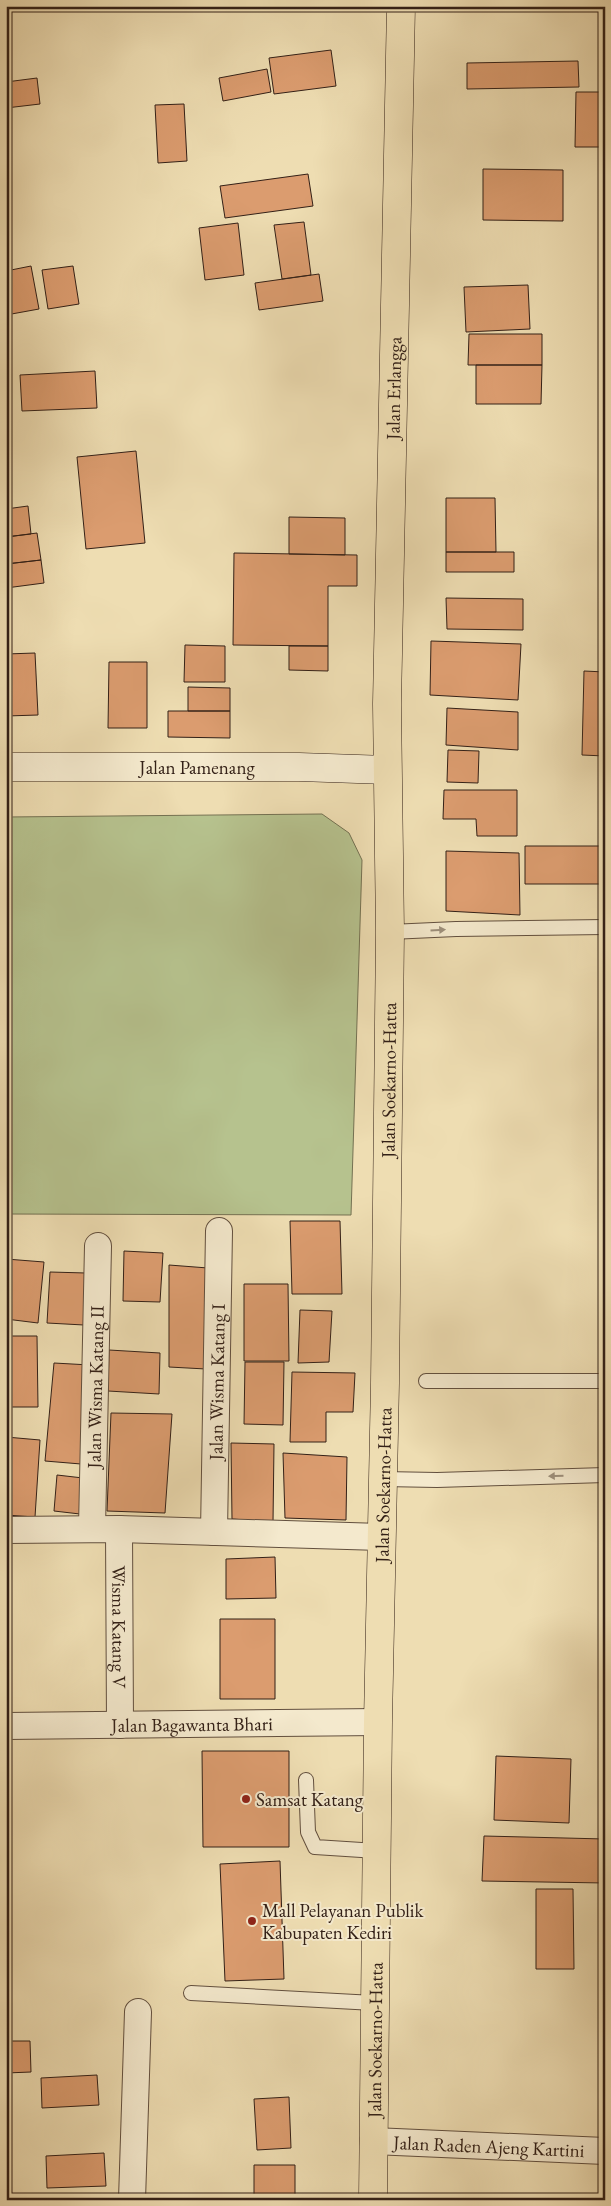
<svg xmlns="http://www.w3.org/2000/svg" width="611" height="2206" font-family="'EB Garamond',serif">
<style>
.green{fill:#b6c28e;stroke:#747152}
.building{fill:#db9c6f;stroke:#332017}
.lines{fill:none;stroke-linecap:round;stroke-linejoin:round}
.service-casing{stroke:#624f3e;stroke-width:16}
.minor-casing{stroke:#624f3e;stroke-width:28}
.secondary-casing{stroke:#332017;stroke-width:29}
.primary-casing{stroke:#332017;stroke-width:29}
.service{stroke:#f4e9cd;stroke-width:14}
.minor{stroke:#f4e9cd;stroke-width:26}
.secondary{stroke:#f4e9cd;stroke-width:28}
.primary{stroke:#eeddb2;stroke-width:28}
.oneway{fill:#9d8f7b}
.poi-dot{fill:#8f2418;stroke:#f4e9cd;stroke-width:2}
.labels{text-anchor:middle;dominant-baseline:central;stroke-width:4;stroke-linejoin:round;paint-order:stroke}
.street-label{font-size:19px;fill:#332017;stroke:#f4e9cd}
.poi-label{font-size:19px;fill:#332017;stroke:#f4e9cd;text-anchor:start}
</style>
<rect width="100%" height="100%" fill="#eeddb2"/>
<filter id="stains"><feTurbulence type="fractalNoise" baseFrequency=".004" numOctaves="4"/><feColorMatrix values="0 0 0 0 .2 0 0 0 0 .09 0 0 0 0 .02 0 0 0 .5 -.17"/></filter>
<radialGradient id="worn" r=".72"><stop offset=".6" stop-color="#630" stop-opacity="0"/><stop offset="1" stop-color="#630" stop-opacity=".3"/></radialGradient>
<path class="green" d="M322,814l27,19 13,27 -11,355 -345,-1v-397z"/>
<path class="building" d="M331,50l5,36 -62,8 -5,-36z
M578,61l1,26 -112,2v-26z
M267,69l4,23 -48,9 -4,-23z
M37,78l3,26 -34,4v-26z
M576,92h29v63h-3l1,-8h-28z
M184,104l3,57 -29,2 -3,-58z
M483,169l80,1v51l-80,-1z
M308,174l5,32 -88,12 -5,-32z
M304,222l7,53 -29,4 -8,-54z
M238,223l6,52 -39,5 -6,-52z
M31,266l8,43 -33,6v-44z
M73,266l6,38 -31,5 -6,-39z
M319,274l4,27 -64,9 -4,-27z
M528,285l2,44 -64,3 -2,-45z
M469,334h73v31h-74z
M476,365h66l-1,39h-65z
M95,371l2,37 -75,3 -2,-36z
M136,451l9,92 -59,6 -9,-92z
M446,498h49l1,54h-50z
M28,506l3,28 -25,3v-28z
M289,517l56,1v37l-56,-1z
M37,533l4,27 -35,4v-27z
M446,552h68v20h-68z
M234,553l123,2v31h-29v60l-95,-1z
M41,560l3,23 -38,5v-24z
M446,598l77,1v31l-76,-1z
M431,641l90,3 -3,56 -88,-5z
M185,645l40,1v36h-41z
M289,646h39v25l-39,-1z
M35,653l3,62 -32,1v-62z
M109,662h38v66h-39z
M584,671l21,1v84l-23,-1z
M188,687l42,1v23h-42z
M447,708l71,4v38l-72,-5z
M168,711h62v27l-62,-1z
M448,750l31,1 -1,32 -31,-1z
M444,790h73v46h-40l-1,-17h-33z
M525,846h80v38h-80z
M446,851l73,2 1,62 -74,-4z
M290,1221h50l2,73h-50z
M124,1251l39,2 -3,49 -37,-1z
M6,1259l38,3 -6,61 -32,-4z
M169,1265l39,3 -2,101 -37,-2z
M50,1272l36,1 -2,52 -37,-2z
M244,1284h44l1,77h-45z
M300,1310l32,1 -3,51 -31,1z
M6,1336h31l1,71h-32z
M109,1350l51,3 -1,41 -51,-3z
M245,1362h39l-1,63 -39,-1z
M54,1363l36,2 -9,99 -36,-3z
M292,1372l63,1 -2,39h-27v30h-36z
M111,1413l61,1 -7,99 -58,-2z
M6,1437l34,3 -5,77 -29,-2z
M231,1443l43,1 -1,78 -41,-3z
M283,1453l64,4 -1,63 -61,-2z
M57,1475l26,3 -3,36 -26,-3z
M275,1557l1,41 -50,1v-40z
M220,1619h55v80h-55z
M202,1751h87v96h-86z
M496,1756l75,3 -2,64 -75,-3z
M484,1836l121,3v44l-123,-2z
M280,1861l4,118 -59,2 -5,-117z
M536,1889h37l1,80h-38z
M6,2041h24l1,31 -25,1z
M97,2075l2,30 -57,3 -1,-30z
M289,2097l2,51 -34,2 -3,-51z
M104,2153l2,33 -59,2 -1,-32z
M254,2165h41v35h-41z"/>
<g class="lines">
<g class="service-casing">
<path id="service" d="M390,932l66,-3 149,-2
M426,1381h179
M383,1479l54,1 168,-5
M306,1780l2,52 7,15 62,4
M191,1993l183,10"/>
</g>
<g class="minor-casing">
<g id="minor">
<path id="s1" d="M92,1528l6,-282"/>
<path id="s2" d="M119,1529l1,196"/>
<path d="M6,1530l113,-1 262,8"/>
<path id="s3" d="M214,1532l5,-301"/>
<path id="s4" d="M6,1726l372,-4"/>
<path id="s5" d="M373,2141l232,10"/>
<path d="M132,2200l6,-188"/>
</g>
</g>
<g class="secondary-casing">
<g id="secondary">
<path id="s6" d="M6,767h293l88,3"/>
</g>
</g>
<g class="primary-casing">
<g id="primary">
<path id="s7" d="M373,2200l5,-478 7,-339 5,-451 -3,-228 14,-698"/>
</g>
</g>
<use href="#service" class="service"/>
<use href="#minor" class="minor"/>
<use href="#secondary" class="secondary"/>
<use href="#primary" class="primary"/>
</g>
<defs><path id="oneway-solid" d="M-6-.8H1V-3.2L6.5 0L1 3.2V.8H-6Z" transform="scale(1.25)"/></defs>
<g class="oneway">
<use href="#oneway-solid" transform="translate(438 930) rotate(-4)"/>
<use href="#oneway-solid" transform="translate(556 1476) rotate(178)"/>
</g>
<g class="poi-dot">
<circle cx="246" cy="1799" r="5"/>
<circle cx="252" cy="1921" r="5"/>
</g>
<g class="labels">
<g class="street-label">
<text stroke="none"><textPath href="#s7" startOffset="1812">Jalan Erlangga</textPath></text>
<text stroke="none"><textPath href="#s6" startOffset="191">Jalan Pamenang</textPath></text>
<text stroke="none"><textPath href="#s7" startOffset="1120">Jalan Soekarno-Hatta</textPath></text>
<text stroke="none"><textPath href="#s3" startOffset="150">Jalan Wisma Katang I</textPath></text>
<text stroke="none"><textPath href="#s1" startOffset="141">Jalan Wisma Katang II</textPath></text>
<text stroke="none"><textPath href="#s7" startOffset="715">Jalan Soekarno-Hatta</textPath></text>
<text stroke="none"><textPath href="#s2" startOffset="98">Wisma Katang V</textPath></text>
<text stroke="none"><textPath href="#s4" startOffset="186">Jalan Bagawanta Bhari</textPath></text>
<text stroke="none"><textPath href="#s7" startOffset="160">Jalan Soekarno-Hatta</textPath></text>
<text stroke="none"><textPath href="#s5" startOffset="116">Jalan Raden Ajeng Kartini</textPath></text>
</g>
<g class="poi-label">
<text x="256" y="1799">Samsat Katang</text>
<text x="262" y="1910">Mall Pelayanan Publik<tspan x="262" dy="22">Kabupaten Kediri</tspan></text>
</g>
</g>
<rect width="611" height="2206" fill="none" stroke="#eeddb2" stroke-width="25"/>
<rect x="8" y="8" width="596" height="2191" fill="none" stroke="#332017" stroke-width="2.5"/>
<rect x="12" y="12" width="586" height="2181" fill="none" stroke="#332017"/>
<rect width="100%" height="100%" filter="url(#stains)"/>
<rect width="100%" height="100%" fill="url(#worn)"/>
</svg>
